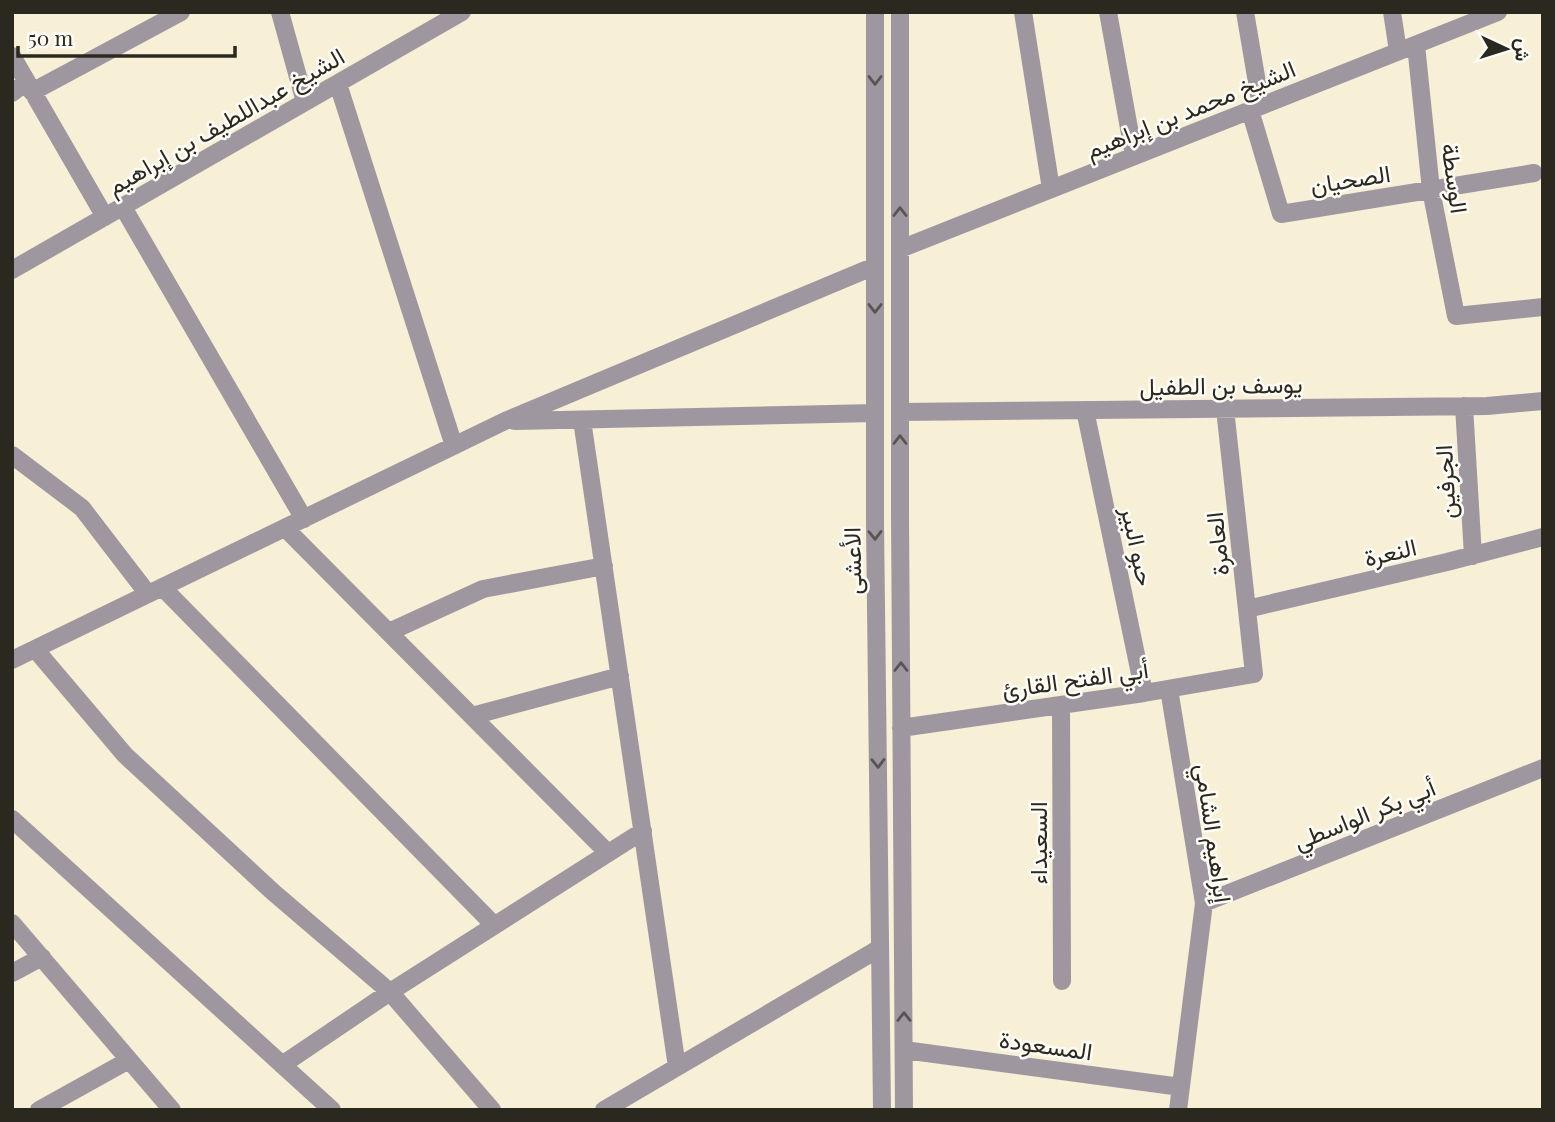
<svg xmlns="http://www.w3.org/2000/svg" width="1555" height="1122" font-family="'Playfair Display',Vazirmatn,serif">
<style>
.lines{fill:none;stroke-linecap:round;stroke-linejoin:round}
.minor{stroke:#9f97a0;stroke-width:18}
.oneway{stroke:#595453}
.labels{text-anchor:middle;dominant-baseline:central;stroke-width:5;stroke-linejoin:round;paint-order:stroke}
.street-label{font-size:24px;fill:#2b281f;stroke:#fefcf7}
</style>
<rect width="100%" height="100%" fill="#f7efd6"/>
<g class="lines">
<path class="minor" d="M280,12l25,90
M875,12v511l7,587
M900,12v504l4,594
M1023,12l28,177
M1108,12l26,144
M1245,12l16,94
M1392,12l6,39
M1416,45l15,145 25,126 87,-9
M12,56l93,161
M338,84l116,362
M32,92l149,-80
M12,93l14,-11
M1250,110l31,104 253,-41
M123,207l181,312
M900,249l598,-237
M12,270l450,-258
M1464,406l9,150
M1085,410l59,283
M900,412l587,-6 56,-5
M582,420l95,647
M515,421l360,-8
M12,455l70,53 66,86
M285,528l323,325
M162,587l332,338
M1247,609l200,-47 96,-25
M389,632l94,-43 121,-23
M35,649l90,106 148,137 117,100 102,118
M12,660l493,-239 370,-155
M1169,689l35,214 -26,207
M1061,705l1,276
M472,716l148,-40
M901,728l243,-35 110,-19 -29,-265
M12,819l320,291
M1204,903l339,-135
M12,923l160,187
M12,973l30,-16
M904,1050l277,37
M282,1065l108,-73 253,-161
M39,1110l90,-50
M604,1110l276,-162"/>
</g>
<defs><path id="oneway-chevron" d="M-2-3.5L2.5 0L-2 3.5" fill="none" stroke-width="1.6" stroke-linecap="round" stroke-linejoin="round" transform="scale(1.75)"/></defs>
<g class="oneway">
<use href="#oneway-chevron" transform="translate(875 80) rotate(90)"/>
<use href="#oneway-chevron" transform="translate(900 212) rotate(-90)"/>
<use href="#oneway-chevron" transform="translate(875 308) rotate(90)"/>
<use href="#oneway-chevron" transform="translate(900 440) rotate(-90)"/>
<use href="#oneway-chevron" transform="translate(875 535) rotate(89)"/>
<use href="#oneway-chevron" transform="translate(901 667) rotate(-90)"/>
<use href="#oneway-chevron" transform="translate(878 763) rotate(89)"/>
<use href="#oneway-chevron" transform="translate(904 1017) rotate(-90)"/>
</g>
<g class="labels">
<g class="street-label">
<text transform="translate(1190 108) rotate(-22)">الشيخ محمد بن إبراهيم</text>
<text transform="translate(225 120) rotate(-30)">الشيخ عبداللطيف بن إبراهيم</text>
<text transform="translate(1350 178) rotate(-9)">الصحيان</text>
<text transform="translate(1456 178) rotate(82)">الوسطة</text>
<text transform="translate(1221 384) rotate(-1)">يوسف بن الطفيل</text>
<text transform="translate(1444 482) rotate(-93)">الجرفين</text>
<text transform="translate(1216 544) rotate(-96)">العامرة</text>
<text transform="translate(1139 546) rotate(78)">حبو البير</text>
<text transform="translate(1390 551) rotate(-13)">النعرة</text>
<text transform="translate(851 561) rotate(-91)">الأعشى</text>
<text transform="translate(1075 678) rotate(-8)">أبي الفتح القارئ</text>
<text transform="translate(1364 813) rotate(-22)">أبي بكر الواسطي</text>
<text transform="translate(1215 833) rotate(82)">إبراهيم الشامي</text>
<text transform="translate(1037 843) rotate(-90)">السعيداء</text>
<text transform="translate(1046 1044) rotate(8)">المسعودة</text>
</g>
</g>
<rect width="1555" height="1122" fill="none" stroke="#2b281f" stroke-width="28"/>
<g transform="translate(1506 49) rotate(94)" stroke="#fefcf7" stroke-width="5" paint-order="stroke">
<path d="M0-5L12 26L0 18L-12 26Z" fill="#2b281f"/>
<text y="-10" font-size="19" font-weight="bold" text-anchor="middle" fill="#2b281f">ش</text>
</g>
<path d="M18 46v10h217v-10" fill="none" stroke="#2b281f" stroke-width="3.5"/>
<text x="28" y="46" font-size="21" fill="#2b281f" stroke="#fefcf7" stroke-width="5" paint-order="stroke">50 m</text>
</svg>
